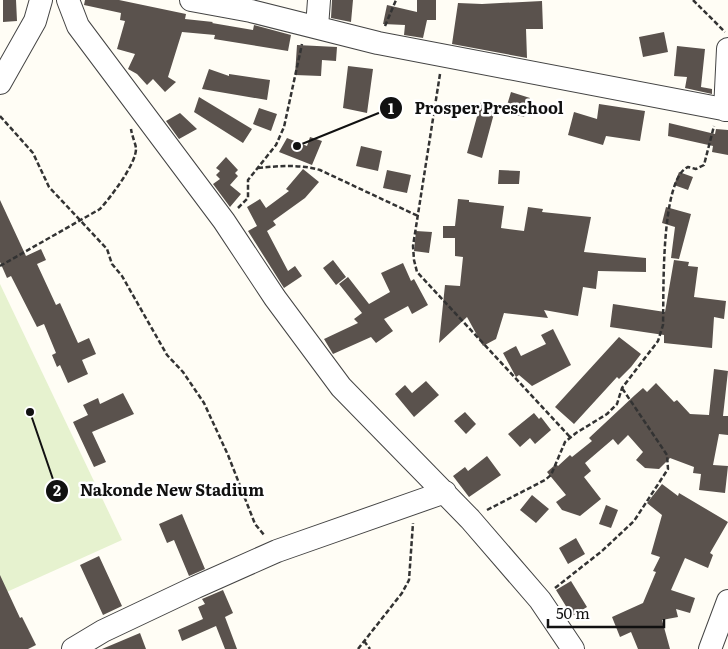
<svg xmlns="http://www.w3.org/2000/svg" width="728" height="649" font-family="Literata,serif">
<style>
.pitch{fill:#e6f2cf}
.building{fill:#5a524d}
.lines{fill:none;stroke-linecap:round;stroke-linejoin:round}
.minor-casing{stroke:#444;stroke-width:24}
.path{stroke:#333;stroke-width:2.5;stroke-dasharray:5 2.5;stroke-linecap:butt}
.minor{stroke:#fff;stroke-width:22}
.leader{fill:none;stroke:#111;stroke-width:2}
.callout-dot{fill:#111;stroke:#fff;stroke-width:2}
.mark-label{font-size:15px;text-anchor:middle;font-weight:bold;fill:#fff}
.callout-label{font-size:16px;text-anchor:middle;font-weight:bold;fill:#111;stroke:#fff;stroke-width:5;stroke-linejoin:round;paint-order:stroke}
</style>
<rect width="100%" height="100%" fill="#fffdf5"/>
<path class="pitch" d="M0,284l122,256 -122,55z"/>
<path class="building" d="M3,0h13l1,21 -14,1z
M85,0h34l67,14 -1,5 28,3 -1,1 41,7 1,-5 37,10 -3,16 -74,-12 1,-4 -33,-3 -14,45 8,5 -11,10 -12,-13 -6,6 -10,-11 -9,-5 7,-15 -18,-5 8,-28 -5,-1 1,-7 -37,-8z
M332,0h21l-2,22 -20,-4z
M417,0h19v20h-9l-4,18 -19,-3 1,-10 -22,-1 4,-19 30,7z
M542,1l1,28h-17l1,29 -75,-14 6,-41 24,1z
M664,32l4,20 -25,5 -4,-20z
M297,45l40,2 -1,14 -14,-1 -1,16 -26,-1z
M677,46l28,3 -4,38 11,2v5l-27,-6 2,-11 -13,-1z
M348,66l25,3 -6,44 -24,-5z
M209,69l20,7v-2l41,6 -3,20 -65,-11z
M511,92l19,6 -6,19 -19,-5z
M199,97l53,32 -9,14 -49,-31z
M481,102l15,4 -14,52 -15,-5z
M599,104l46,7 -5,30 -34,-5 -3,9 -35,-10 6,-23 23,7z
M259,108l18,6 -6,17 -18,-7z
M180,113l17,16 -18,10 -13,-18z
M669,123l46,11 1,-5 12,1v25l-16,-3 1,-6 -45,-10z
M310,137l12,4 -10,24 -33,-13 8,-14 20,8z
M361,146l21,5 -4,20 -22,-5z
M226,157l12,13 -3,3 3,3 -8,9 11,9 -11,13 -17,-23 7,-5 -4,-4 4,-4 -4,-3z
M303,169l16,13 -14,16 -32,23 3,4 -9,6 21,40 7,-5 7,10 -18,12 -36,-57 9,-5 -10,-19 13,-8 6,9 23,-17 -3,-2z
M387,170l24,5 -4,18 -24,-5z
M499,170l21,1 -1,13h-21z
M679,172l14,5 -5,13 -14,-5z
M458,199l11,1v2l35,4 -3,22 23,3 4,-24 15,2 -1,3 49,5 -7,35 62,6v14l-48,-1 -2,18 -13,-2 -5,29 -34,-6 4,8 -44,-5 -8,26 -13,7 -16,-29 -28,26 6,-58 15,1 3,-29 -8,-1v-18h-12v-12h12z
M0,200l26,56 15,-7 5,11 -9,4 19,41 4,-2 18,40 11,-5 7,16 -14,6 6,14 -20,9 -8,-18 -3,2 -5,-12 4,-2 -12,-29 -7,3 -26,-51 -4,2 -7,-16z
M666,207l25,7 -12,45 -8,-1 4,-31 -13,-4z
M416,231l16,1 -3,21 -15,-2z
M333,260l13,17 -10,8 -13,-17z
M674,260l15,2 -1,4 10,1 -4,30 32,4 -2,18 -10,-2 -2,31 -48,-5v-8l-54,-8 3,-23 52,8z
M403,263l8,18 3,-2 14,26 -16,9 -4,-8 -24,13 9,12 -17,12 -5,-6 -38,17 -9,-15 34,-16 -4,-4 8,-6 -23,-29 9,-7 21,27 21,-12 -9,-19z
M553,329l18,36 -39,21 -13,-11 -3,2 -13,-24 13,-7 5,10 25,-12 -5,-9z
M619,337l22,17 -10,13 -12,12 -2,-2 -43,47 -19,-17z
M714,369l14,2 -5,45h5v19l-9,-1 -6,31 15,1 -3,27 -26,-3 2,-16 -8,-1 1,-6 -24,-9 -11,11 -14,-1 -9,-8 7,-8 -15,-17 -10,10 -5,-6 -28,24 6,8 -7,6 17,22 -21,17 -18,-6 -6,-8 10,-7 -19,-23 9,-8 2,2 12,-11 2,2 20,-16 -3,-3 46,-43 8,-7 4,4 9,-9 18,19 3,-2 13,14 19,1z
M426,381l13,14 -25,22 -19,-23 10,-9 7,8z
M123,393l11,21 -42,18 14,30 -12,5 -21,-45 15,-7 -5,-10 15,-7 2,6z
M465,412l11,12 -10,10 -12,-13z
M534,413l5,6 2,-2 10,13 -16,14 -5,-6 -10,9 -12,-13z
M487,456l14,19 -32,22 -16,-21 12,-9 3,4z
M662,484l16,12 1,-3 49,29 -18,31 3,2 -5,13 -23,-10 -14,32 24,8 -5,15 -14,-4 2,8 -16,3 8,29h-32l-7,-17 -11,5 -8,-20 31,-14 13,-31 -3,-1 7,-14 -9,-3 11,-39 -15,-12z
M532,495l17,14 -13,14 -16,-13z
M606,505l12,5 -7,18 -12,-4z
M182,514l23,55 -16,7 -15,-36 -7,3 -8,-19z
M576,538l9,16 -17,10 -9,-16z
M99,556l23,50 -19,9 -23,-50z
M0,575l20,43 2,-1 14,28 -8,4h-28z
M571,581l16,26 -15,9 -16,-26z
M223,590l10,23 -8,4 12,32h-12l-9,-23 -34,15 -4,-11 25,-11 -5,-12 7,-3 -3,-5z
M140,633l6,16h-44z"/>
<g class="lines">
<g class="minor-casing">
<path id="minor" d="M68,0l10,26 146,195 51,77 66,89 129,132 70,81 33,49
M191,0l60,11 127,32 350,67
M317,27l2,-27
M0,83l35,-62 6,-21
M725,110l3,-61
M73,649l30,-18 93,-44 81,-36 168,-59
M710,649l18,-48"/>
</g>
<path class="path" d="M693,0l32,32
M385,26l11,-26
M440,74l-27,172 1,14 3,12 153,165
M0,116l33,37 16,34 58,62 5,15 10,12 45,79 16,17 21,31 24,52 27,69 10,12
M258,168c21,-2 41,-4 62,2l98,46
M238,208l10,-10v-18l28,-35 8,-18 18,-83
M0,266l100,-57c10,-11 37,-46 36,-61 -1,-6 -4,-12 -5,-19
M487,510l58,-30 6,-5 14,-33 11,-9 31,-19 10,-10 5,-16 36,-47 5,-16c1,-30 -3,-146 25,-158l8,2 8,-4 10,-39
M555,588l47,-37 32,-30 34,-52 -1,-14 -45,-67
M364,641l6,8
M358,649l44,-56 7,-13 4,-57"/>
<use href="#minor" class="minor"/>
</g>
<path class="leader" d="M297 146L391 108M30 412L57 491"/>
<g class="callout-dot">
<circle cx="297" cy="146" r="5"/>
<circle cx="30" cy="412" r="5"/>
<circle cx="391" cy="108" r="12"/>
<circle cx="57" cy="491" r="12"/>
</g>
<g class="mark-label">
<text x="391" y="114">1</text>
<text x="57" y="496">2</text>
</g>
<g class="callout-label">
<text x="489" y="114">Prosper Preschool</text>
<text x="172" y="496">Nakonde New Stadium</text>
</g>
<path d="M548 619v8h116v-8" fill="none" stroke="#111111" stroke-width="2.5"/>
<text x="556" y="619" font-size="15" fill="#111111" stroke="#ffffff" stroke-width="4" paint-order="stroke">50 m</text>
</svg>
